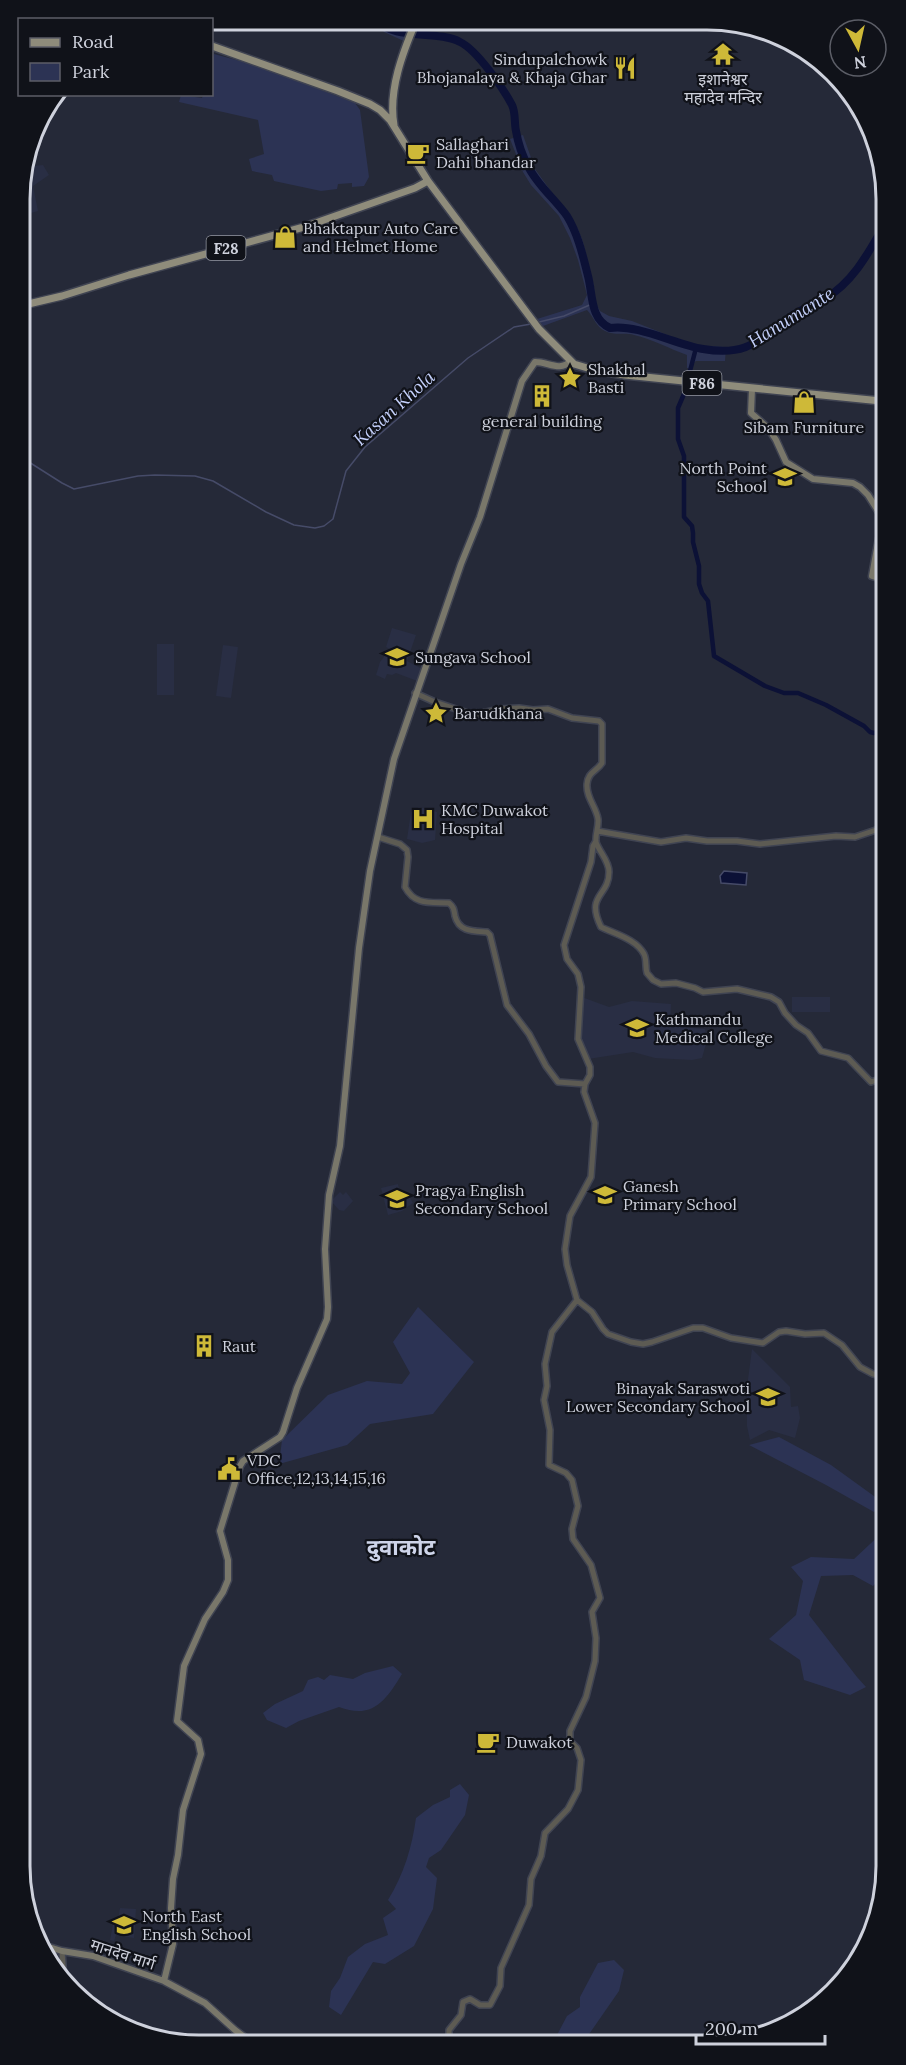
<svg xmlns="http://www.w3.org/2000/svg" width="906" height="2065" font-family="Lora,'Noto Sans Devanagari',serif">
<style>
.built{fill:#292e44}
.green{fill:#2c3354}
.water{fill:#0c1136;stroke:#464b68;stroke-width:1.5}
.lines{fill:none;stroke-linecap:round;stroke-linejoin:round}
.stream{stroke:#464b68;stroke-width:1.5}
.canal{stroke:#0c1136;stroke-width:4.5}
.river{stroke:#0c1136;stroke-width:8}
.tertiary-casing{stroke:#404452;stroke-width:8}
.secondary-casing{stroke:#404452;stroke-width:9}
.primary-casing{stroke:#404452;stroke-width:10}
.tertiary{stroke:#5d5b53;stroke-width:5}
.secondary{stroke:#79776a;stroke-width:6}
.primary{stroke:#8f8c7b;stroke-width:7}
.labels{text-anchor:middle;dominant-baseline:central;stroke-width:4.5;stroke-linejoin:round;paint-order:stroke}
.shield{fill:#101219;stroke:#9598a2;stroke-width:1.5}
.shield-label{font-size:15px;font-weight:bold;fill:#ced1dc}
.poi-label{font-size:16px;fill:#ced1dc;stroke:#101219;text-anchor:start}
.street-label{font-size:16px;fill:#ced1dc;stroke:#101219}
.water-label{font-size:18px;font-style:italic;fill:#c4d0fb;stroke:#101219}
.district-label{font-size:22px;font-weight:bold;fill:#ced4e9;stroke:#101219}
.rim{fill:none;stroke:#ced1dc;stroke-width:3}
</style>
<rect width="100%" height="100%" fill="#252938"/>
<path class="built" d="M30,149l2,17 11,-1 6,10 -16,11 5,25 -18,5v-29z
M392,628l24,7 -9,26 17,9 -4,12 -24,-9 -4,2 -5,-1 -2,5 -9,-4 4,-13 10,-13 -4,-2z
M157,644h17v51h-17z
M223,645l15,2 -7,51 -15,-2z
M419,807l18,5 -2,28 -13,3 -15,-4 4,-27z
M579,996l30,11 23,-6 39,3 -1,22 35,3 2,11 -5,18 -10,2 -37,-2 -22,-6 -45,7 -9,-14z
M792,997h38v15h-38z
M398,1184l2,11 7,-2 6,10 -11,8 -14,4 -7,-27z
M340,1192l3,3 3,-3 7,9 -9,10 -5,-1 -8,-9z
M752,1349l38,38 1,20 7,-1 2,12 -5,20 -26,-8 -19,10 -3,-14v-39z
M120,1908l16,1 -2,29 -18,-3 -2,6 -4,-1 4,-21 4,1z"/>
<path class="green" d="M373,21h10l27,7 -4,14 -22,-10z
M214,54l45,12 96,37 5,7 9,67 -5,9 -12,1v-4l-14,1 -1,5 -16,2 -47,-10 -2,-6 -20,-4 -3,-12 15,-5 -6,-34 -79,-18 2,-7 21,3 1,-3 9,-1v-34z
M523,135l12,34 43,60 5,13 11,44 1,16 5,9 9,5 23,5 53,21 17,4 24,1 -1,14h-29l-3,2v6l-6,-1v-13c-17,-6 -35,-16 -53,-20 -9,-3 -20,1 -29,-4 -9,-4 -11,-14 -18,-21l-44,16 -6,-7 45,-14 5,-10 -9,-35 -8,-22 -11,-22 -28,-31 -8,-13 -13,-33z
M418,1307l56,55 -41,52 -63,10 -23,21 -68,19 3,-24 46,-45 39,-14 35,3 8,-11 -17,-31z
M779,1437l52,28 54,39 -11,8 -48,-27 -77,-40z
M885,1530v44l-12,12 -20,-11 -32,1 -12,39 48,62 9,10 -16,8 -46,-15 -4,-20 -31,-21 27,-24 7,-34 -12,-14 20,-10 43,2z
M393,1666l9,8c-16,26 -29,46 -63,33l-40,14 -13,7 -19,-8 -4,-7 12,-9 28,-13 5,-11 10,-3 6,3 6,-5 23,4 12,-6z
M460,1784l9,11 -4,20 -24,35 -12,8 -3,9 11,11 -4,31 -19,37 -29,18 -12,-2 -32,53 -12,-8 2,-16 9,-13 8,-21 17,-13 23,-9 -5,-17 13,-9 -8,-9c16,-26 24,-53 28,-82l17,-13 17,-8v-7z
M614,1960l10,10 -5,21 -34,49h-42l14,-5 10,-19 13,-9v-10l18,-34z"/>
<path class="water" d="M724,871l23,2 -1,12 -25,-2 -1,-7z"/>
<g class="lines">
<path class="stream" d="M539,322l25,-6 28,-12
M21,457l41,26 12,6 64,-13 17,-1 40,1 18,5 53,31 28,13 21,3 9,-2 9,-7 13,-48 19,-24 103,-89 46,-31 17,-3"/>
<path class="canal" d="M696,348l-12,46 -6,14v31l6,17v61l8,9 1,7v9l6,24v18l3,9 6,8 6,55 51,30 19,7h14l28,12 38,21 6,6 4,1 8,-3"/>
<path class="river" d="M379,21c13,19 59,9 81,21 17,8 43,46 52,63 4,8 2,18 4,26 2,12 6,24 12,35 9,19 27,33 39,50 11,18 16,40 21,60 5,19 2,43 22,52 28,-4 64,16 93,21 46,8 56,-10 90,-34 11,-7 22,-11 33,-17 26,-16 40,-41 55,-67"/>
<g class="tertiary-casing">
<path id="tertiary" d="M415,693l20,9 36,12h7l22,-5 19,-1 14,2 15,-1 24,9 27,3 3,3v39c-6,9 -14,9 -15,21 -1,14 9,22 11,35 1,7 -3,16 -2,23 3,10 13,18 13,30 0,25 -24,22 -8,55 14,7 35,12 43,27 3,6 1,13 3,19l6,7 8,4 15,-1 19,5 8,4 34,-3 34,8 8,5 6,11 11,12 12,8 13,18 27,7 23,24 12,-4
M597,831l64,11 25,-4 21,3h30l23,3 76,-8 19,1 21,-7h7
M378,837l22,7 7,6 1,7 -3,30c10,19 26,15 44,16 5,4 5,7 6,13 4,16 18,15 32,16l3,3 17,70 22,29 17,32 12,16 27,2
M577,1300l-10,-35 -2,-16 5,-33 21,-39 4,-54 -11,-31 1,-8 5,-9v-8l-12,-28 3,-52 -3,-13 -11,-15 -3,-14 27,-83 2,-16 3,-5
M577,1300l15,12 11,17 5,5 23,8 12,2 9,-2 41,-14h10l28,10 32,5 16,-11 7,-1 19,3 19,-1 18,12 18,22 13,7 11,2
M62,1951l2,29
M449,2041v-11l12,-15 2,-13 7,-3 10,6h10l10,-19 1,-18 28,-63 2,-26 10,-23 4,-23 23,-24 10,-19 3,-30 -4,-12 -7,-7v-10l16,-34 9,-36 1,-23 -4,-26 8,-14 -9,-33 -18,-26 -1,-10 6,-23 -6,-26 -6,-7 -17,-8 1,-35 -6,-30 3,-14 -2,-22 7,-32 25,-32"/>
</g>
<g class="secondary-casing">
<path id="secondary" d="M752,389l-1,24 18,16 7,11 10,22 27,17 40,4 7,4 8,8 14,22
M882,527c-5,17 -7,33 -10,49l10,3
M39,1944l23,7 31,5 71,25 41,22 30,27 16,12
M164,1981l9,-37 -2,-36 2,-29 5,-24 5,-45 18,-56 -3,-14 -21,-19 7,-55 21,-47 18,-27 5,-12v-20l-8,-29 20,-65 3,-5 37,-24 3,-5 14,-44 30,-69 1,-12 -3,-58 4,-54 11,-49 19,-198 11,-77 24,-112 67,-195 19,-47 42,-136 13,-19c14,0 24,10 36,-1"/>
</g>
<g class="primary-casing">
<path id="primary" d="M212,46l126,45 32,13 10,6 10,10 38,61 111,148 35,35 20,6 31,5 256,26
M394,125c-6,-35 9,-73 22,-104
M20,306l42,-10 67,-21 175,-48 111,-39 13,-7"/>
</g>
<use href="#tertiary" class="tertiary"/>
<use href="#secondary" class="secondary"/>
<use href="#primary" class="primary"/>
</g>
<defs>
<g id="temple-bare" transform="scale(1.8)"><path d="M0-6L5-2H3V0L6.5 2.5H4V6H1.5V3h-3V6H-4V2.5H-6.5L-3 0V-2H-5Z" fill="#ceb938" stroke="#101219" stroke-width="2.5" paint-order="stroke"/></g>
<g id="restaurant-bare" transform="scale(1.8)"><path d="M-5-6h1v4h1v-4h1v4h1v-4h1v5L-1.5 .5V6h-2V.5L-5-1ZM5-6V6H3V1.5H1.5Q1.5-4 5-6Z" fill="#ceb938" stroke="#101219" stroke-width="2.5" paint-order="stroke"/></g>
<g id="cafe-bare" transform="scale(1.8)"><path d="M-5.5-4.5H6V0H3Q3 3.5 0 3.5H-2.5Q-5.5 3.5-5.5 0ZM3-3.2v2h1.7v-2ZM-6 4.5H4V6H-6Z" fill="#ceb938" stroke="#101219" stroke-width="2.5" paint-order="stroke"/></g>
<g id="shop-bare" transform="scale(1.8)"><path d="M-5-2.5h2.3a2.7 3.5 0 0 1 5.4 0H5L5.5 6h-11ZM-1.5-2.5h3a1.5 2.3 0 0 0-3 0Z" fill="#ceb938" stroke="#101219" stroke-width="2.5" paint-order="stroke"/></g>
<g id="sight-bare" transform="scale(1.8)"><path d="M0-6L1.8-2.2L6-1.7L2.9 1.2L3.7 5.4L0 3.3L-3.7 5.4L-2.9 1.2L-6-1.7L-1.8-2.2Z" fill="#ceb938" stroke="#101219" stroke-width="2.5" paint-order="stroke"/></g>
<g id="building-bare" transform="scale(1.8)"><path d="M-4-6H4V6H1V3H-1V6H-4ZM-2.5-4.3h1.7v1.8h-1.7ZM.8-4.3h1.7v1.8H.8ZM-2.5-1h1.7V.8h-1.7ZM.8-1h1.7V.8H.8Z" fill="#ceb938" stroke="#101219" stroke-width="2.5" paint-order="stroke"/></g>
<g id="school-bare" transform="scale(1.8)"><path d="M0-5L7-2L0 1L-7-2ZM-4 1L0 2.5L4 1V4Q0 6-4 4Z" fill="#ceb938" stroke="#101219" stroke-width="2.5" paint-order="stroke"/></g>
<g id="hospital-bare" transform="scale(1.8)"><path d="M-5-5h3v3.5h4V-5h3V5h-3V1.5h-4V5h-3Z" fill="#ceb938" stroke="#101219" stroke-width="2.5" paint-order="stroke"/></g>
<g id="university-bare" transform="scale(1.8)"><path d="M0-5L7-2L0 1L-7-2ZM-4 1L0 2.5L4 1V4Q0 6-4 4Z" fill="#ceb938" stroke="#101219" stroke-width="2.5" paint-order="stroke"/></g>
<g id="civic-bare" transform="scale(1.8)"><path d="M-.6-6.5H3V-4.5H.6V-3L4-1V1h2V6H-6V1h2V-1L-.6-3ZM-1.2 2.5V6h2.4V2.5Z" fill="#ceb938" stroke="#101219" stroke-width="2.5" paint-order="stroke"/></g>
</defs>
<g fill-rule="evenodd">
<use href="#temple-bare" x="723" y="54"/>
<use href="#restaurant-bare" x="625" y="68"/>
<use href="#cafe-bare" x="418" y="153"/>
<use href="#shop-bare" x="285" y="237"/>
<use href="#sight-bare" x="570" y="378"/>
<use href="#building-bare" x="542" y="396"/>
<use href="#shop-bare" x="804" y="402"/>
<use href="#school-bare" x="785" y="477"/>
<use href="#school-bare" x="397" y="657"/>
<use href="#sight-bare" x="436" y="713"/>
<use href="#hospital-bare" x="423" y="819"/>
<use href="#university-bare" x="637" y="1028"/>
<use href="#school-bare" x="605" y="1195"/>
<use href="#school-bare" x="397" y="1199"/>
<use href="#building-bare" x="204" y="1346"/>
<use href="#school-bare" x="768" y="1397"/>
<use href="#civic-bare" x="229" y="1469"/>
<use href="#cafe-bare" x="488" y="1742"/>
<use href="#school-bare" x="124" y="1925"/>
</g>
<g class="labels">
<g class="shield">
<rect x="206.5" y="236" width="39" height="24" rx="4.5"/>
<rect x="682.5" y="371" width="39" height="24" rx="4.5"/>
</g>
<g class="shield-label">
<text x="226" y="248">F28</text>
<text x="702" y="383">F86</text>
</g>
<g class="poi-label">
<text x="607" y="59" text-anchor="end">Sindupalchowk<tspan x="607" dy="18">Bhojanalaya &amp; Khaja Ghar</tspan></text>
<text x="723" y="79" text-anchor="middle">इशानेश्वर<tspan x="723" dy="18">महादेव मन्दिर</tspan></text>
<text x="436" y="144">Sallaghari<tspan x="436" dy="18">Dahi bhandar</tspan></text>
<text x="303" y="228">Bhaktapur Auto Care<tspan x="303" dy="18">and Helmet Home</tspan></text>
<text x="588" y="369">Shakhal<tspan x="588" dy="18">Basti</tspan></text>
<text x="542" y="421" text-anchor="middle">general building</text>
<text x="804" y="427" text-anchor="middle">Sibam Furniture</text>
<text x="767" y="468" text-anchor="end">North Point<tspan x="767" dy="18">School</tspan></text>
<text x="415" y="657">Sungava School</text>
<text x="454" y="713">Barudkhana</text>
<text x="441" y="810">KMC Duwakot<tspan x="441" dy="18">Hospital</tspan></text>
<text x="655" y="1019">Kathmandu<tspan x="655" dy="18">Medical College</tspan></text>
<text x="623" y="1186">Ganesh<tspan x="623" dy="18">Primary School</tspan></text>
<text x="415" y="1190">Pragya English<tspan x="415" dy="18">Secondary School</tspan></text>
<text x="222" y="1346">Raut</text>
<text x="750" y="1388" text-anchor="end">Binayak Saraswoti<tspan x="750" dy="18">Lower Secondary School</tspan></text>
<text x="247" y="1460">VDC<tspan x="247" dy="18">Office,12,13,14,15,16</tspan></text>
<text x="506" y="1742">Duwakot</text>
<text x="142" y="1916">North East<tspan x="142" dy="18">English School</tspan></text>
</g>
<g class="street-label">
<text transform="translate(123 1954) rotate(18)">मानदेव मार्ग</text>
</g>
<g class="water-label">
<text transform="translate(791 317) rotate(-32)">Hanumante</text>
<text transform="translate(394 408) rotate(-42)">Kasan Khola</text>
</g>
<g class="district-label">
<text x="401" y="1547">दुवाकोट</text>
</g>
</g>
<path d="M0 0H906V2065H0ZM199 30H707A169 169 0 0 1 876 199V1866A169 169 0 0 1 707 2035H199A169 169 0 0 1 30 1866V199A169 169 0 0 1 199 30Z" fill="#101219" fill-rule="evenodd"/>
<path class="rim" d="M199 30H707A169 169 0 0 1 876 199V1866A169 169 0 0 1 707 2035H199A169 169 0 0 1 30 1866V199A169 169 0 0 1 199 30Z"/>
<rect x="18" y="18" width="195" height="78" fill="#101219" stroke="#5c5e67" stroke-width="1.5"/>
<rect x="30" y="38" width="30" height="9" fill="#8f8c7b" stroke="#5c5e67" stroke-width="1.5"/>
<text x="72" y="48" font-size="18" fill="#ced1dc">Road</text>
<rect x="30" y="63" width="30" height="18" fill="#2c3354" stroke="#5c5e67" stroke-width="1.5"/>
<text x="72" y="78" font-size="18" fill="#ced1dc">Park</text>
<g transform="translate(858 48) rotate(172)"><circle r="28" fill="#101219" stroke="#5c5e67" stroke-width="1.5"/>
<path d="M0-4.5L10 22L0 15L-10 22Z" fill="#ceb938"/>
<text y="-9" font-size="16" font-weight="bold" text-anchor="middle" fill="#ced1dc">N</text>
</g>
<path d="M696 2035v9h129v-9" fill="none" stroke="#ced1dc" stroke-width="3"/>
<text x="705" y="2035" font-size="18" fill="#ced1dc" stroke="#101219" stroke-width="4.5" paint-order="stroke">200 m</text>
</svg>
